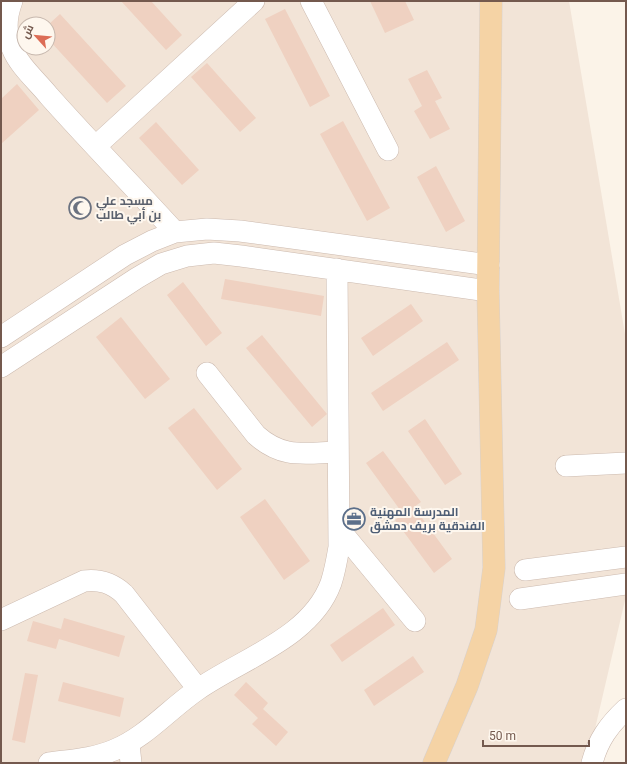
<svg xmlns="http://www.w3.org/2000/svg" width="627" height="764" font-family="Roboto,Cairo,sans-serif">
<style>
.residential{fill:#f2e4d7;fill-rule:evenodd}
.building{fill:#efd1c1}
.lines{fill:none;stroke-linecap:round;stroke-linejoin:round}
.minor-casing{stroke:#ccbaaf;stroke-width:22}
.major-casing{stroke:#d8d1cd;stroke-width:23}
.minor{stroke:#fff;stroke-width:21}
.major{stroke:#f5d3a5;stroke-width:22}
.labels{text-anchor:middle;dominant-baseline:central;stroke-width:4;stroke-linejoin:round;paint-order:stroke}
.worship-label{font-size:12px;font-weight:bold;fill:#5b616d;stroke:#fef7ee;text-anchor:start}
.service-label{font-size:12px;font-weight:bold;fill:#4e5e75;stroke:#fef7ee;text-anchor:start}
</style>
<rect width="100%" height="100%" fill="#fbf3e8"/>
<path class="residential" d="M1,1h568l57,339v256l-39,167h-586zM24,24h24v24h-24z"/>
<path class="building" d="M121,1h30l31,34 -16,15z
M370,1h35l9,19 -29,13z
M285,9l45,87 -20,11 -45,-88z
M60,14l66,72 -19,17 -59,-64v-14z
M207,63l49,55 -16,14 -49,-55z
M427,70l15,28 -7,3 15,28 -20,10 -16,-28 8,-5 -14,-27z
M17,84l22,26 -38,34v-45z
M343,121l47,87 -23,13 -47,-87z
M156,122l43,48 -17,15 -43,-47z
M436,166l29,55 -19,11 -29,-55z
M225,279l99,17 -3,20 -100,-17z
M183,282l39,51 -16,13 -39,-51z
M411,304l12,17 -50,35 -12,-18z
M121,317l49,62 -25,20 -49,-62z
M262,335l65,79 -15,13 -66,-79z
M447,342l12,18 -76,51 -12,-18z
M194,408l48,61 -25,21 -49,-62z
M425,419l37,55 -17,11 -37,-54z
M383,451l38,51 -7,5 38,52 -18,14 -39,-53 8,-6 -37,-51z
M265,499l45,62 -26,19 -44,-63z
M383,608l12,17 -53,37 -12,-17z
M64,618l61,18 -6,21 -60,-18 -3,10 -29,-8 6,-20 28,8z
M413,656l11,16 -50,34 -10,-16z
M25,673l13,2 -13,68 -13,-3z
M63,682l61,16 -4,19 -62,-16z
M246,682l22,21 -5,6 25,23 -12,14 -24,-22 6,-6 -24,-23z"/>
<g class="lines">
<g class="minor-casing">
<path id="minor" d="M12,1c-6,16 -7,32 0,47 7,18 25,33 37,48 41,46 84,90 126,136
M311,1l77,149
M96,146l158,-145
M1,337l124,-82 27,-14 23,-9 32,-3 33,2 249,34
M1,367l136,-89 24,-14 26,-8 27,-3 27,3 247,35
M207,373l49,62c27,24 48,18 81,17
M566,466l60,-3
M339,529l76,92
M525,570l101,-13
M520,599l106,-15
M1,620l83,-39c16,-2 28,2 40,13l74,95
M129,744l2,19
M49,763c21,-3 44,-4 65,-13 32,-13 54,-40 83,-60 44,-31 114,-52 134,-107 4,-12 6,-24 8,-36l-2,-278
M592,763c6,-23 17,-38 34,-54"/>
</g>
<g class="major-casing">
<path id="major" d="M434,763l33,-77 19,-56 8,-62 -6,-277 3,-290"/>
</g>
<use href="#minor" class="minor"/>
<use href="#major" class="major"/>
</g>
<defs>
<g id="mosque-ring" transform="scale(1.15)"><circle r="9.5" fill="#fef7ee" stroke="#6b7280" stroke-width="1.5"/><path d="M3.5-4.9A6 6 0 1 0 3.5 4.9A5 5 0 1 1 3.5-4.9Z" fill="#6b7280"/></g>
<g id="office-ring" transform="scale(1.15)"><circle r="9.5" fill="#fef7ee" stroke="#5c6f8a" stroke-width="1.5"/><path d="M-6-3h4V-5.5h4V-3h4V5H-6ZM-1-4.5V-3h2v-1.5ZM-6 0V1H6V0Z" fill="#5c6f8a"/></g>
</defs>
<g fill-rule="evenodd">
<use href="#mosque-ring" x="80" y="208"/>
<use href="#office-ring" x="354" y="519"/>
</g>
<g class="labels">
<g class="worship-label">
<text x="96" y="201">مسجد علي<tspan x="96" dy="14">بن أبي طالب</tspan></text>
</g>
<g class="service-label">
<text x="370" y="512">المدرسة المهنية<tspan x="370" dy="14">الفندقية بريف دمشق</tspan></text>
</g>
</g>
<rect width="627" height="764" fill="none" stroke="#74594e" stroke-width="4"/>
<g transform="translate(36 36) rotate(297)"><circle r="19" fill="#fef7ee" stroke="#c7b8ae"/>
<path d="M0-3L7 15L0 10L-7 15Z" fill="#dc6d56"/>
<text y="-6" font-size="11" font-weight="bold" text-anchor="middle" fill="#74594e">ش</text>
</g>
<path d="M483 740v6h106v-6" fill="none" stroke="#74594e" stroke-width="2"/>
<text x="489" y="740" font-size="12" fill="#74594e" stroke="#fef7ee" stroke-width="3" paint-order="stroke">50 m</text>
</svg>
